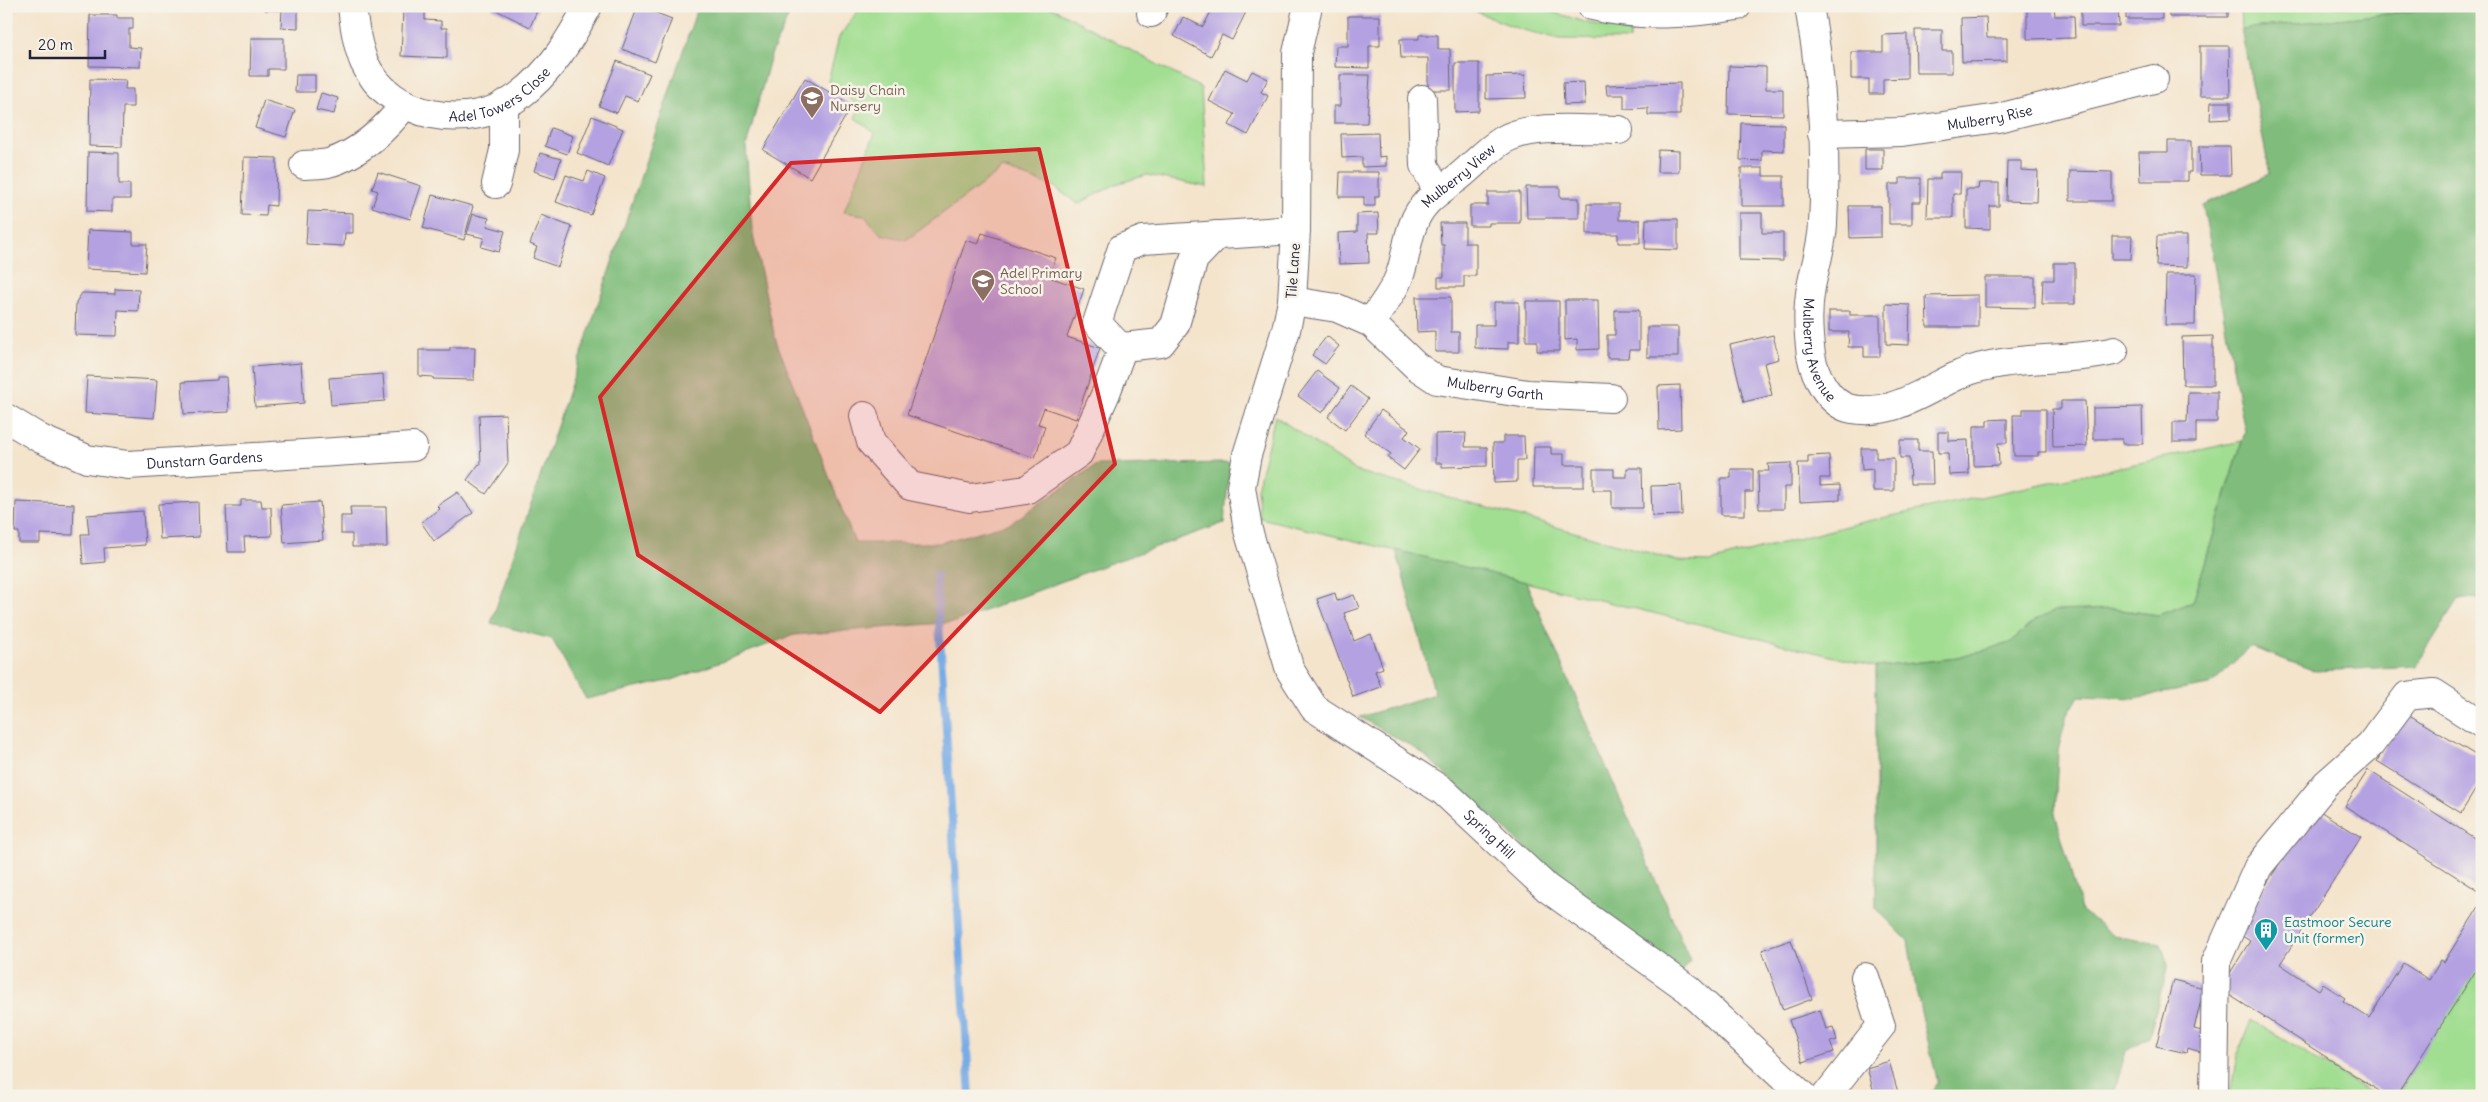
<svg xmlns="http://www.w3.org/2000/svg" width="2488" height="1102" font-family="Delius,sans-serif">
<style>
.green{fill:#a1de91;stroke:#628066}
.forest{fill:#80bd7b;stroke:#51705b}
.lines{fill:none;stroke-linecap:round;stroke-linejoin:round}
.stream{stroke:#78ace5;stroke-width:8}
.building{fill:#b4a1e2}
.minor-casing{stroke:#6c666e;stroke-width:30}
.minor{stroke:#fff;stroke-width:28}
.marked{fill:#d62828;fill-opacity:0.2;stroke:#d62828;stroke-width:4;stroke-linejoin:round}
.labels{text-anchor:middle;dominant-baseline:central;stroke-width:5;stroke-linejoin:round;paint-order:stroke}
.street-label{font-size:14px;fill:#22223b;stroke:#f7f3e8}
.education-label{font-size:14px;fill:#785e54;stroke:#f7f3e8;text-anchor:start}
.culture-label{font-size:14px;fill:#0d838f;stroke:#f7f3e8;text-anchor:start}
</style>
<rect width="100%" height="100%" fill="#f7f3e8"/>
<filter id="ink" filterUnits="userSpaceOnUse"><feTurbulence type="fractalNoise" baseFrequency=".02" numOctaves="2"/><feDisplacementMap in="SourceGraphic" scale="10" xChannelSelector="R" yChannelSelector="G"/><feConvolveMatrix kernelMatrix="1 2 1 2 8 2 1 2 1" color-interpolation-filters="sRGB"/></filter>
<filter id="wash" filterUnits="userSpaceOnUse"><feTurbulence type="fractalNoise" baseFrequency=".0096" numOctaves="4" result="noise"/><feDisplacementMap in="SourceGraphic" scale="20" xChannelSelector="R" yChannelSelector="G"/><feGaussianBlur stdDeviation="1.12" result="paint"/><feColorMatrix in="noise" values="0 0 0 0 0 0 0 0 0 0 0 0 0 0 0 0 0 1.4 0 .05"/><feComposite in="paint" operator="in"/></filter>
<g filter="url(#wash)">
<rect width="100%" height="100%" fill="#f4e4cc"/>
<path class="green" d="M861,6h188l152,82 6,99 -60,-12 -31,9 -38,20 -25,-18 -50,-17 -97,71 -25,-6 -17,-19 -20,-3 31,-79 -20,-15 5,-11 -32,-25 11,-45z
M1462,6h72l54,17 42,7v10l-70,-1 -41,-10z
M2240,6h224l-223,23z
M1275,416l81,55 322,90 32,1 144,-38 388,-83 -49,161 -34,13 -46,-6 -79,12 -24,22 -53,15 -81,9 -616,-149 -3,-29z
M2482,955v141h-85z
M2251,1020l126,76h-147l7,-40z"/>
<path class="forest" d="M698,6h95l-22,49 -25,92 6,83 23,108 80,205h84l72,-20 85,-58 134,-2 -6,60 -119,42 -150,57 -161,13 -122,45 -86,19 -34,-60 -61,-16z
M2464,6h18v591l-24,3 -42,66 -101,5 -64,-24 -41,38 -76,13 -55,-2 -13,22 -8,33 -3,62 26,97 33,26 47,8 7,21 -19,72 -23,14 -13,45h-184l9,-13 -21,-88 -9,-54 -32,-33v-241l81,-9 53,-15 24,-22 20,-10 59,-2 45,6 35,-13 52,-170 -42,-227 67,-31 -29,-145z
M1396,550l130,32 164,378 -8,12 -148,-116 -113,-104 -61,-35 75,-23z"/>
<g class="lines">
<path class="stream" d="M936,576l34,520"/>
</g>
<g id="blocks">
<path class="building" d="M265,6h33v22l-17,-1 1,-17h-17z
M493,6h46l-9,21 -38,-19z
M638,6l34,13 -17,43 -33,-13z
M1214,6h35l-17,34 -10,-5 -11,21 -37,-20 9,-19 20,10z
M2027,6h27l1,10h19l1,22 -48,1z
M2081,6h37l1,20h-38z
M2126,6h36v13h-36z
M2169,6h59v11h-59z
M403,10l22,1v9l16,1v7h6v30l-46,-2z
M90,15h27v3h16v11h-4v18l12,1 -1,19 -51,-1z
M1348,16h32v30h-11v22l-34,-1 1,-21h12z
M1986,17l1,21h20v23l-45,1 -1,-44z
M1915,30h27v21h10v22h-36z
M1907,34v44l-24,1v15h-14v-15h-18v-27h32v-17z
M1419,35h19v14h12l1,41h-23v-32h-27l-1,-19h19z
M251,38h33v31h-16v7h-18z
M2200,46h29l1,50h-30z
M617,61l33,13 -12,27 -13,-5 -8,17 -18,-7z
M1455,63h24v48l-24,1z
M1729,66l37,1v22h17v26l-55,-1z
M1225,69l22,11 5,-9 16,8 -7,13 7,4 -20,39 -19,-10 6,-11 -26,-13z
M296,75h19v17h-20z
M1340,75h30l-3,48h-33v-17h6z
M1525,75l1,23 -40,1v-23z
M805,78l47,27 -42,73 -47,-28z
M90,79l36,1 -1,9h8v18h-10l-1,40 -33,-1z
M1584,82l1,22 -21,1 -1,-22z
M1680,83v32h-32v-7l-24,1v-14h-17l-1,-10z
M321,93l17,5 -4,16 -18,-4z
M264,100l31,10 -9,27 -31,-9z
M2211,102h20v17l-21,1z
M592,116l31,13 -15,37 -31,-13z
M1741,123l43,1v27l-22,-1v11l-22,-1z
M551,128l22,8 -6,18 -22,-8z
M1378,133l1,24 7,-1v10l-24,1v-10l-20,1 -1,-24z
M2168,141h23v31h-3v9h-48l-1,-29h29z
M2199,146h31l1,29h-31z
M1865,149h18v21h-18z
M1658,150l21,1v21h-22z
M88,152l31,1v31h11v15h-18v13l-25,-1z
M540,153l21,6 -6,19 -21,-7z
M244,157l33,1 -1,48 -9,-1 -1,11 -24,-1z
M2007,161h14v9l17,1 -1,31 -31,-1z
M1741,168h22v8h21v30h-43z
M588,171l17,7 -14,37 -35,-13 10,-27 18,6z
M2070,171l42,1v29h-42z
M378,172l43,14 -11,33 -38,-12 6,-16 -6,-2z
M1340,172h39v24h-4v10h-11v-9h-25z
M1940,172h21l-1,22h-7v24h-26l1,-39h12z
M1900,178h21v24h-9v22h-23v-40h11z
M1979,183h20v23h-9v23l-24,-1v-39h12z
M1526,187h34v11h19v20h-52z
M1488,192h32v31h-31v3h-19v-21h18z
M432,195l41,11 -9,34 -41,-12z
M1587,204h32v16h21v23h-22v-9h-31z
M1849,206h32v31l-31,1z
M308,211l45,2v20h-8l-1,13 -38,-2z
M1378,213l1,20h-11l1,30 -30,1 -1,-31 19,-1v-18z
M1739,213h23v20h21v28l-44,-1z
M473,214l16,4 -2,8 18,5 -6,21 -18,-5 3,-9 -17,-4z
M541,215l31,12 -14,40 -25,-9 4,-11 -7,-3z
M1646,219h32v31l-33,-1z
M1440,223h25v20h11v33h-12v11h-26v-10h6v-32h-3z
M88,230l45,2v12h14l-2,28 -59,-3z
M982,233l74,25 -7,19 35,12 -17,48 33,11 -24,71 -32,-11 -6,16 7,2 -10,32 -128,-43 59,-175 12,4z
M2112,236h20l-1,23h-19z
M2157,236h30v31l-31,-1z
M2054,263h21v41h-33l1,-24h11z
M2166,274h30l-1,51h-30z
M1985,277h50v31l-50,-1z
M115,289l24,1 -1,21 -20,-1 -1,26 -42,-1 1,-33 6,-9 33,1z
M1978,295v32h-51l-1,-31z
M1416,297h35v35h8v20h-24v-21l-18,1z
M1565,300h33l1,49 -22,1v-11l-12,1z
M1526,301h33v50h-22v-10h-11z
M1494,302h25v40h-11v7l-33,-1v-23h19z
M1886,304l24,1 -1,40 -23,-1z
M1615,310h24v40h-10l-1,8h-21v-23h8z
M1829,311h21v4h30v42h-16v-10h-16l1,-15h-20z
M1647,327h31v30h-31z
M1773,335l6,24 -15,4 8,32 -28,7 -14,-57z
M1327,336l12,10 -14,18 -13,-9z
M2213,336v49h-30l-1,-48z
M450,347h25l-1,33 -41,-1v-2l-14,-1v-26h31z
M301,363l3,40 -49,4 -3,-40z
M1317,371l23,17 -18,25 -24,-17z
M383,374l2,27 -54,4 -2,-27z
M87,376l70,4 -3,38 -69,-5z
M217,377h10l2,35 -45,2 -2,-32 35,-2z
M1680,385l1,44 -22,1 -1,-44z
M1351,386l17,13 -23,31 -17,-13z
M2188,392h29v30h-21v20h-23v-20h14z
M2061,401h24l2,45 -34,1 -1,-38h9z
M2142,407l1,37h-21v-5h-29v-31z
M2023,409h23v43h-8v4h-24l-1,-41h10z
M1381,410l28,20 -5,7 16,12 -16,21 -16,-12 3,-4 -27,-20z
M506,414l2,49 -22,31 -19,-14 12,-16 2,1 -2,-50z
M2007,419v24h-9l1,22 -25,1v-40h13v-6z
M1938,432h11v9l19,-1 1,34 -20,1 -1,-22h-10z
M1466,433l-1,14h22v19l-45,1v-4h-7v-29z
M1503,436h21l1,24h-8v22l-23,1 -1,-40h10z
M1900,440h18v11h14l1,33h-23l-1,-26h-9z
M1534,447h17v7h13v11h20v22h-51z
M1861,448h15v10h18v33h-21v-22l-11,1z
M1829,455l1,23h-10v8l20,-1v15l-40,2 -2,-39h10v-7z
M1791,463v24h-7v22h-25l-1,-38h11l-1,-7z
M1627,468h15l1,40h-31v-18h-19v-21h21v8h13z
M1731,469h22v23h-8v23h-24v-37h10z
M1681,485l1,30 -30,1 -1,-30z
M458,492l15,21 -39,28 -13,-19 19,-13 -3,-3z
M241,500h20l1,7h9l1,29 -28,1 1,15h-17l-2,-46h15z
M16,502l58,2 -1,31 -33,-1v9h-21v-11h-4z
M198,502l1,35 -39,2 -2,-35z
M320,502l3,38 -39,3 -3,-38z
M350,507h36l1,40h-35v-13h-11v-18h10z
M143,511l2,34 -41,3 1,14 -22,2 -2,-30h8l-2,-19z
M1335,593l2,8 17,-6 5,13 -15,5 10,28 17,-7 12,34 -8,3 6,16 -28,10 -36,-98z
M2406,713l76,46v20l-21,34 -84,-52z
M2368,770l114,73v50l-137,-87z
M2315,808l46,29 -81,127 39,26 4,-6 22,14 -2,3 26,17 34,-55 26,17 12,-20 3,2 38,-60v59l-86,135h-9l-167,-107 30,-48 -14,-9z
M1791,940l21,59 -29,11 -21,-60z
M2173,980l31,8 -10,41 12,3 -5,20 -14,-4 -1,5 -30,-7z
M1820,1010l6,19 7,-2 4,13 -7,2 4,10 -31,10 -14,-42z
M1889,1061l10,35h-24l-8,-28z"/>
</g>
</g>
<g filter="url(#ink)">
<use href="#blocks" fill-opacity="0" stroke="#6c666e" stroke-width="1"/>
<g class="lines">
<g class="minor-casing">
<g id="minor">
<path id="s1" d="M352,6c2,19 5,39 12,56 26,57 106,71 155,34 31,-23 51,-56 69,-90"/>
<path id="s2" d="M1308,6l-11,47 -1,177 -4,71 -6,29 -39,125 -6,32 7,43 42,140 24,38 129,83 104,97 141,101 115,107"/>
<path d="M1592,6c49,12 97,8 145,0"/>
<path id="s3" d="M1809,6c13,71 18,146 14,218 -1,22 -8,42 -12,63 -4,22 -3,46 0,68 4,21 18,50 41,54 42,7 73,-19 109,-35 48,-20 103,-11 153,-23"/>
<path d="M1151,13l3,-7"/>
<path d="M1422,99l2,66 14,26"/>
<path id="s4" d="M1822,134l80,-2 96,-14 156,-39"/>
<path d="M304,165c8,-1 17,0 24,-2 29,-7 60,-36 77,-59"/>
<path d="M496,184l8,-34v-46"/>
<path id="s5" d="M1292,301l45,7 34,15 45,43 21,14 91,14 83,4"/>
<path id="s6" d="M1371,323c9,-15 22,-30 28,-46 7,-17 7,-35 14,-52 8,-23 24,-32 43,-46 16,-12 29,-28 47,-39 30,-17 82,-10 116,-10"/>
<path d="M1123,347l38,-4 14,-18 19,-66 23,-24"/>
<path d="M864,416l7,26 39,44 60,12 56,-8 53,-37 27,-60 17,-46 -7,-4 -19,-20 25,-75 21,-8 153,-10"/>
<path id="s7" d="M6,418l35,21 46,20 41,6 285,-18"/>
<path d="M1826,1096l55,-70 -16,-49"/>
<path d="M2214,1096l2,-134 42,-95 68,-83 44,-39 37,-49 27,-3 48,31"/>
</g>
</g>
<use href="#minor" class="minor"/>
</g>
</g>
<path class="marked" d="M1039,149l76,315 -235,248 -242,-157 -38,-158 191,-234z"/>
<defs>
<g id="school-pin" transform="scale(1.25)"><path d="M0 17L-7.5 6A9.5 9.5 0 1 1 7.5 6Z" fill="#8d6e63" stroke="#f7f3e8"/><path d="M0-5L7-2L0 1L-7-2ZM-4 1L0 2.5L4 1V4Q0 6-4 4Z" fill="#fff"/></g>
<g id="building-pin" transform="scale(1.25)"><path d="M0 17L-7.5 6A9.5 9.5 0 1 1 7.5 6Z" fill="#0f9aa8" stroke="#f7f3e8"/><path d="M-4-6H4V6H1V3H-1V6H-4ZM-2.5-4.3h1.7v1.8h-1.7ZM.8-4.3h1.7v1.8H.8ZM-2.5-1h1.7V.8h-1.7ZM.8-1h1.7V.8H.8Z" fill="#fff"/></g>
</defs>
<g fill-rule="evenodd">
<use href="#school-pin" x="812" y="98"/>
<use href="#school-pin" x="983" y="281"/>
<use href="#building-pin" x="2266" y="930"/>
</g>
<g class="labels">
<g class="street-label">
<text stroke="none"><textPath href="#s1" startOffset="220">Adel Towers Close</textPath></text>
<text stroke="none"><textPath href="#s4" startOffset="169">Mulberry Rise</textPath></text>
<text stroke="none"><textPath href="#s6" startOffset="176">Mulberry View</textPath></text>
<text transform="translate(1293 271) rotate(-86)">Tile Lane</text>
<text stroke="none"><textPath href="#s3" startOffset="348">Mulberry Avenue</textPath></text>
<text stroke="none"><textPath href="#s5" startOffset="229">Mulberry Garth</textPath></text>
<text stroke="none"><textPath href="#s7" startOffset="209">Dunstarn Gardens</textPath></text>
<text stroke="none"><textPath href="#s2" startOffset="941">Spring Hill</textPath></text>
</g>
<g class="education-label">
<text x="830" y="90">Daisy Chain<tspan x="830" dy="16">Nursery</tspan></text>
<text x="1000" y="273">Adel Primary<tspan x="1000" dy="16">School</tspan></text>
</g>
<g class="culture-label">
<text x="2284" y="922">Eastmoor Secure<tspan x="2284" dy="16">Unit (former)</tspan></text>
</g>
</g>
<rect width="2488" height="1102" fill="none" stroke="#f7f3e8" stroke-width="25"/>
<path d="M30 50v8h75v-8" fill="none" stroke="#22223b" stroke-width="2.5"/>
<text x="38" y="50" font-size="15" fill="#22223b" stroke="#f7f3e8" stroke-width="4" paint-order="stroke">20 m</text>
</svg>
